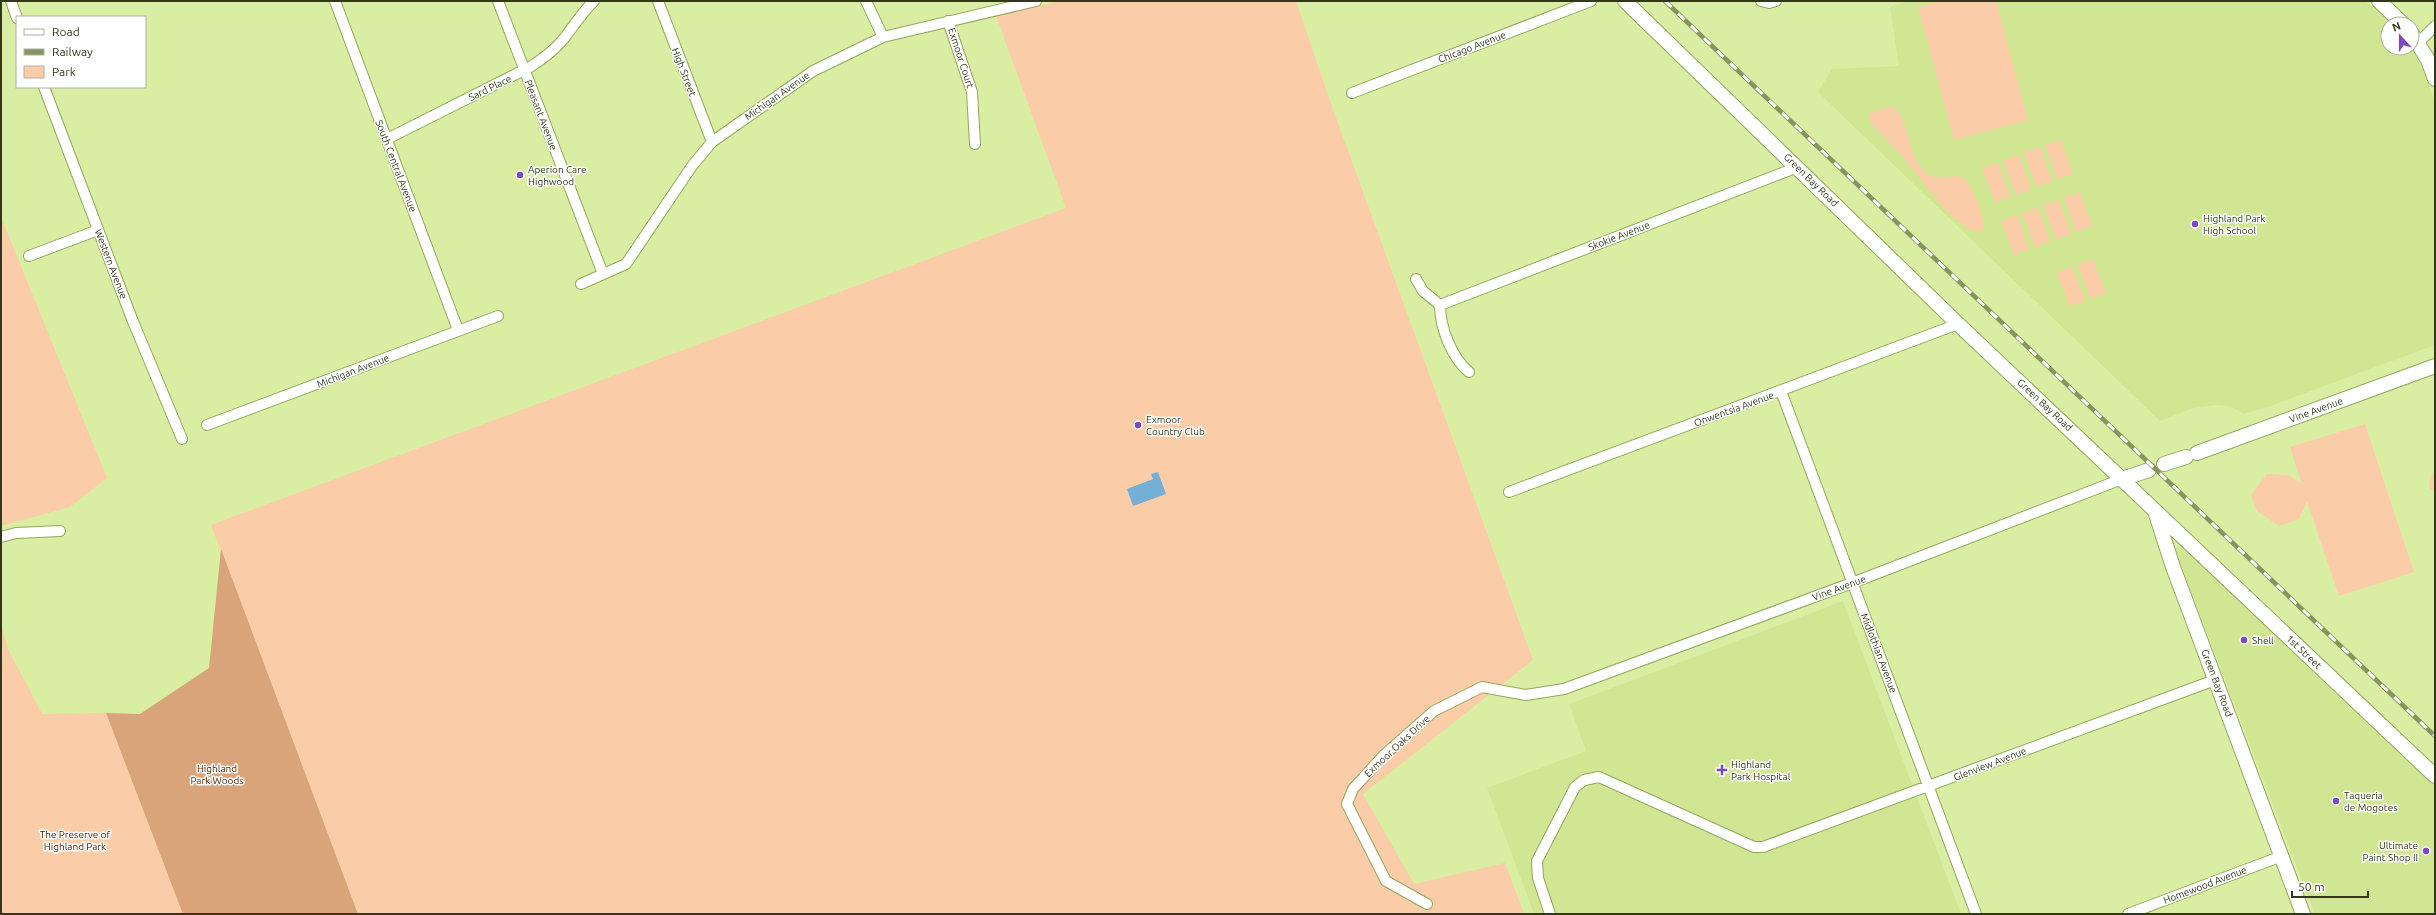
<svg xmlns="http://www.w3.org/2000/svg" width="2436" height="915" font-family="Ubuntu,sans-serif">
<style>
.built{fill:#d1e693}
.green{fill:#facca7}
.forest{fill:#d9a479}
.water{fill:#74afd8}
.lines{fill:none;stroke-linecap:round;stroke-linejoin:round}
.street-casing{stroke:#94a65e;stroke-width:12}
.secondary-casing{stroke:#94a65e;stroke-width:16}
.street{stroke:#fff;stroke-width:10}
.secondary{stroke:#fff;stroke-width:14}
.rail-casing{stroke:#86945f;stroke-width:4.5}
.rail{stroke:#fff;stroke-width:3;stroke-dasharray:9;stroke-linecap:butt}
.poi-dot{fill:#7d49c1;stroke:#fff;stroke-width:1.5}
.labels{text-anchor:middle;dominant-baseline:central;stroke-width:3;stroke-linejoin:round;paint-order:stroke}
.street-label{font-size:10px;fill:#31381a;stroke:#fff}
.poi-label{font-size:10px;fill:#31381a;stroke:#fff;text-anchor:start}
.park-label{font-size:10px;fill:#452300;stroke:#fff}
</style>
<rect width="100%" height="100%" fill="#daeea3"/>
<path class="built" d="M1908,1h457l28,23h-5v24h23l16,29 8,26v242l-167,62 -24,7 -14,-8 -14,-1 -22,3 -34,13 -342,-329 14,-23 67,-3 -9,-59z
M2181,545l254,240v129h-120l-140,-365z
M1843,601l118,313h-427l-47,-126 99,-37 -17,-47z"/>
<path class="green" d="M1060,1h236l34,100 203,559 -170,134 51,90 91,-21 19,51h-1166l-147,-389 855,-317 -70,-192z
M1939,1h57l32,119 -74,20 -36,-133z
M1892,106c20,15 13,48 34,67 11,9 23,1 35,4 11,3 23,41 23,52l-6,3c-25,-4 -58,-56 -75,-75 -11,-13 -25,-24 -34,-38l1,-6z
M2061,140l12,34 -16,5 -12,-34z
M2040,147l12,34 -15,6 -13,-34z
M2019,155l12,34 -15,6 -13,-34z
M1998,163l12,34 -15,5 -13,-34z
M2080,192l12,34 -16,6 -12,-34z
M2059,200l12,34 -15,5 -13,-34z
M2038,207l12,34 -15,6 -13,-34z
M2017,215l12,34 -15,6 -13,-34z
M1,217l106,261 -37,29 -69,19z
M2093,259l13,34 -16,6 -12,-34z
M2072,267l13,34 -16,5 -12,-34z
M2365,424l49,148 -75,24 -32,-95 -8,18 -20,7 -22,-15 -6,-16 16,-21 22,1 13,9 -12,-37z
M2435,471v22l-6,-6 1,-10z
M1,624l7,25 34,65 64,-1 77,201h-182z"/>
<path class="forest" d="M221,549l137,365h-175l-77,-201 34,1 69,-46z"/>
<path class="water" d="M1158,472l8,22 -33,12 -6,-17 26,-10 -2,-5z"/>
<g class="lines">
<g class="street-casing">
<path id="street" d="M11,1l6,17
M335,1l123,329
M498,1l105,273
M658,1l54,141
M866,1l17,36
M1761,1l8,2 7,-2
M948,21l24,71 3,52
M2418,43l17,-17
M44,87l88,232 50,120
M1352,93l239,-92
M387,139l143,-72c11,-7 22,-15 31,-25 12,-14 20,-29 33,-41
M29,256l69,-26
M1416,279l7,12 17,14
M581,284l45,-20 66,-98 20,-24 101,-71 70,-34 153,-36
M1440,305l358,-138
M1440,305c0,23 12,53 29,67
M1781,391l195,523
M207,425l291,-109
M1509,492l449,-168
M1,537l15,-4 44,-2
M1427,904l-41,-23 -39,-77 6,-15 31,-34 50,-44 48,-24 44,8 38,-6 288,-106 270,-104
M1550,914l-12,-36 -1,-17 38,-74 9,-7 15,-3 155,70h9l452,-167
M2128,914l154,-58"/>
</g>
<g class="secondary-casing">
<path id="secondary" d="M1625,1l333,323 477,452
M2379,1l24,23
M2412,34l16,26 7,19
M2197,453l238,-87
M2164,464l22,-7
M2122,479l27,-9
M2156,514l17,53 130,347"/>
</g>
<use href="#street" class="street"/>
<use href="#secondary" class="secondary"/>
<g class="rail-casing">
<path id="rail" d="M1665,1l770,735"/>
</g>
<use href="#rail" class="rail"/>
</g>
<g class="poi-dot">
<circle cx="520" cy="175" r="4"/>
<circle cx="2195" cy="224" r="4"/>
<circle cx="1138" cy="425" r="4"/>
<circle cx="2244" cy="640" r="4"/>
<path d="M1720 764h4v4h4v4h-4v4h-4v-4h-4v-4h4z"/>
<circle cx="2336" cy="801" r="4"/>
<circle cx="2426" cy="851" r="4"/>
</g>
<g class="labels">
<g class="street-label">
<text transform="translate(1472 47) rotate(-21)">Chicago Avenue</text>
<text transform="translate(961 58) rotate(72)">Exmoor Court</text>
<text transform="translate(684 72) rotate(69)">High Street</text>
<text transform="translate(490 88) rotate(-26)">Sard Place</text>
<text transform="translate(777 96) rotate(-35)">Michigan Avenue</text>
<text transform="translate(541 115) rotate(69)">Pleasant Avenue</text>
<text transform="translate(396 166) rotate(69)">South Central Avenue</text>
<text transform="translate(1811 180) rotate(44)">Green Bay Road</text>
<text transform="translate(1619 236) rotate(-21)">Skokie Avenue</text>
<text transform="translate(111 264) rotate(69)">Western Avenue</text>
<text transform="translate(353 371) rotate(-21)">Michigan Avenue</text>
<text transform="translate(2045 405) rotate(43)">Green Bay Road</text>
<text transform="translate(1734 409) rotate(-20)">Onwentsia Avenue</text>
<text transform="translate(2316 410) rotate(-20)">Vine Avenue</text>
<text transform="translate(1839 588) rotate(-20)">Vine Avenue</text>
<text transform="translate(2304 652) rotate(43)">1st Street</text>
<text transform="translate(1879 653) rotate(69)">Midlothian Avenue</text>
<text transform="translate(2217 683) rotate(69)">Green Bay Road</text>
<text transform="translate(1397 746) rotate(-43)">Exmoor Oaks Drive</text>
<text transform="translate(1990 764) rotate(-21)">Glenview Avenue</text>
<text transform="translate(2205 885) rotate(-21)">Homewood Avenue</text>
</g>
<g class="poi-label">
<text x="528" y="169">Aperion Care<tspan x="528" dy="12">Highwood</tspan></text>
<text x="2203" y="218">Highland Park<tspan x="2203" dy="12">High School</tspan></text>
<text x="1146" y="419">Exmoor<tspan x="1146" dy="12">Country Club</tspan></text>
<text x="2252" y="640">Shell</text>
<text x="1731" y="764">Highland<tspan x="1731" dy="12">Park Hospital</tspan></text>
<text x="2344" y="795">Taqueria<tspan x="2344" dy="12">de Mogotes</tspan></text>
<text x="2418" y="845" text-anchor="end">Ultimate<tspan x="2418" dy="12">Paint Shop II</tspan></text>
</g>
<g class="park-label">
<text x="217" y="768">Highland<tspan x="217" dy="12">Park Woods</tspan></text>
<text x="75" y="834">The Preserve of<tspan x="75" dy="12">Highland Park</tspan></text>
</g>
</g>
<rect width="2436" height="915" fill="none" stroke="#31381a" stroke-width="4"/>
<rect x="16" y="16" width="130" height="72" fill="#ffffff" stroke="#adafa3"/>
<rect x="24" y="29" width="20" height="6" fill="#ffffff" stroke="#adafa3"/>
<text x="52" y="36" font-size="12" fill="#31381a">Road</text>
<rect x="24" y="49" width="20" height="6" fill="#86945f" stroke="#adafa3"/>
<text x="52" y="56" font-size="12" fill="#31381a">Railway</text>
<rect x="24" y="66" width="20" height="12" fill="#facca7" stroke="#adafa3"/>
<text x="52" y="76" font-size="12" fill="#31381a">Park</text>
<g transform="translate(2400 36) rotate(339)"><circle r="19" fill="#ffffff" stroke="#adafa3"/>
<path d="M0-3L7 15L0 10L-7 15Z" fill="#7d49c1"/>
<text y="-6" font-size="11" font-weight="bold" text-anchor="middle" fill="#31381a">N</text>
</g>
<path d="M2292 891v6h76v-6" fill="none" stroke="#31381a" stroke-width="2"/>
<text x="2298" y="891" font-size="12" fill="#31381a" stroke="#ffffff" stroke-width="3" paint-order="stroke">50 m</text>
</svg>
